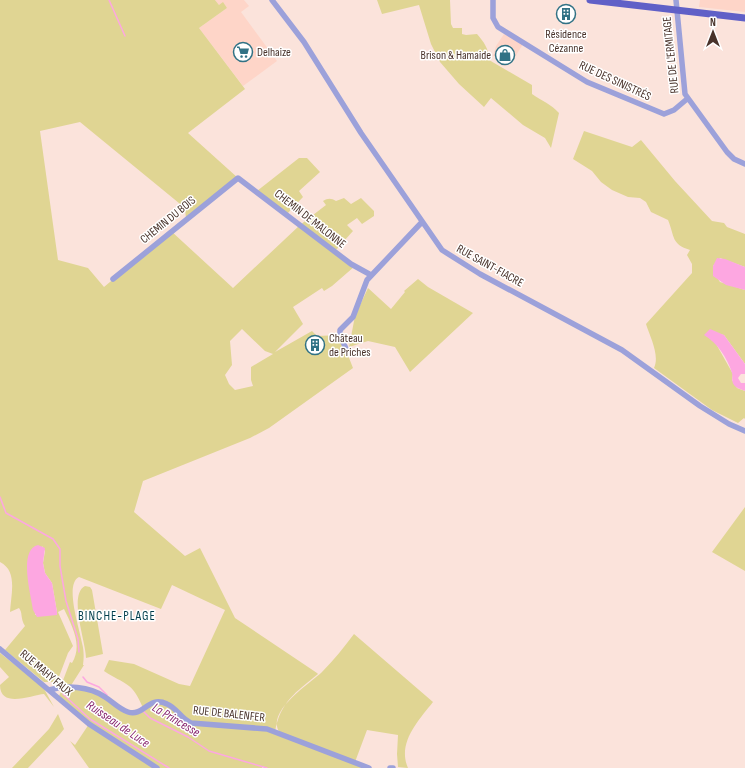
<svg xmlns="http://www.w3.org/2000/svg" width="745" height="768" font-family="'Sofia Sans Condensed',sans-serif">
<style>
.built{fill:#fed5c8}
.green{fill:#e0d593;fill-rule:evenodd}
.water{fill:#fda7e1}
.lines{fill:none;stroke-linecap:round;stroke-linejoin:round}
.stream{stroke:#fda7e1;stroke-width:1.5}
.minor{stroke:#9ca1da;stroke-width:5.5}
.major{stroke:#6060c7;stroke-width:7}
.labels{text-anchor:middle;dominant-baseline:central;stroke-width:3;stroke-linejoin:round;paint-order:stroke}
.poi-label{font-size:12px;fill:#48322a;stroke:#fff;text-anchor:start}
.street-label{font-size:12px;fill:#48322a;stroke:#fff}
.neighbourhood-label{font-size:13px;letter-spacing:1px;fill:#013d4b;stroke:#fff}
.water-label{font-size:13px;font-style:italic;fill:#88266f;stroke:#fff}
</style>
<rect width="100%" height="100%" fill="#fbe3db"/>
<path class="built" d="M215,0h29l5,6 -8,6 36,49 -34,25 -44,-58 28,-20 -8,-3z
M700,0h45v12l-46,-5z
M504,34l19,10 -11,18 -19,-6 3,-10z"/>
<path class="green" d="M0,0h215l4,5 4,-3 4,6 -28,20 46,61 -57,44 50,45 -52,41 -1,-11 -105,-86 -40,9 18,129 30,8 16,19 67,-56 62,57 67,-63 26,-20 -3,-4c5,-3 8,-3 13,0l8,-3 7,6 10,-6 13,13v5l-12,8 -5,-6 -10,7 6,6 -18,20 20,15 -23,20 -8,5 -2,-3 -29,19 10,17 -28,28 37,-21 5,5 23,-1 13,33 -84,60 -19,10 -107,43 -9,31 51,44 15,-8 35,70 82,55 1,1c-22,18 -38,28 -43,58l94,36h-102l-5,-2v2h-173l-19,-27 5,4 14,-21 -30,-28 5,-11 -2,-2 8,-21 2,1c11,-18 0,-37 -8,-54l-6,3 15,34 -5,7 -11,29h-13l-39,-32 20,-24c-5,-8 -2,-13 -6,-18l-9,4c1,-18 8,-41 -10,-50zM242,329l23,22 8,3 -22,13v13l2,6 -18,4 -6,-6 -4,-9 7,-10 -2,-24zM42,546l3,5 -2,12 2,10 7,10 5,29 -22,3zM79,577l82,32 11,-24 53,25 -35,76 -11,-2 -45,-20 -25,-4 -5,11c21,14 28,10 39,37l-16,4 -35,-21 -22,-4 14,-22h-1c1,-7 1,-15 -1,-22 -2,-13 -18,-59 -3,-66z
M377,0h73l1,24 2,4h9v6l4,1 11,-1c7,8 12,15 12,26l43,25v9c10,7 19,10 27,19l-8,35 -6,-10 -22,-13 -32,-27 -7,9 -25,-23 -19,-22 -9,-18 -12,-39 -37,9z
M584,131l48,16 9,-7 34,41 37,40 12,2 3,4 18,7v33l-25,-9 -7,8 5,13 2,3 25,8v74l-21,-29 -9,-2v9l18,32 -1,6 5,8 8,3v28l-1,-1 -6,5 -26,-13 -58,-42c6,-13 -4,-31 -8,-44l46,-51v-9l-5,-9 3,-5c-19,-6 -15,-13 -22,-30l-17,-8 -5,-10 -6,-4 -12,-1 -16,-7 -11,-8 -9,-11 -19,-12z
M299,158h8l13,14 -21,19 4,6 -16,17 -30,-23z
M418,279l10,8 45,26 -63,59 -15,-25 -27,-6 -19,6 6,-31 13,-28 23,21 14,-17 -1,-1z
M745,507v64l-33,-19z
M85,586l5,1 2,3 11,64 -17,4c0,-16 -18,-63 -1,-72z
M354,634l79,68c-15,19 -36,41 -25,66l-10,-1 -1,-13 1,-19 -31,-5 -12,32 -75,-29c-16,-21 31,-50 42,-61 12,-12 22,-25 32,-38z
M0,653l43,34 11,20 -10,-13c-12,1 -44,15 -44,-9l9,-8 -9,-10z
M58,714l6,15 -4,5 -32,34h-16l37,-39z"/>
<path class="water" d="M717,258l8,1 20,8v23l-19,-5 -13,-9v-10z
M710,329l14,6 21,29v10h-4l-3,4 3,5h4v8c-4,-2 -9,-3 -11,-6 -3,-4 -1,-8 -2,-12 -5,-16 -15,-30 -28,-38z
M38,545l7,3 -2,15 2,10 7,10 5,29v3l-20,2 -4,-7c-2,-15 -15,-60 5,-65z"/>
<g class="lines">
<path class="stream" d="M109,0l16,36
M0,497l6,16 47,26 7,10v17l6,35 12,38 1,13
M83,677l4,5 12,5 8,8
M63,690v4l27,25 79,49
M143,711l7,7 38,19 21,14 58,17"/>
<path class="minor" d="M272,0l32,42 57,91 81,117 38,24 142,76 78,56 29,18 16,7
M493,0v18l5,9 89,55 77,32 10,-4 13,-11
M676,0l9,94 42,58 7,7 11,5
M113,279l125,-101 113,86 20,11
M347,351l-7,-16v-5l13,-13 14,-37 55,-58
M0,649l89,75 68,44
M49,690c17,-5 40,-4 56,7 8,5 14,12 23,15 16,5 20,-17 39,-8 10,4 14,15 24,19l76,6 102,39
M390,768h3"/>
<path class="major" d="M590,0l155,18"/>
</g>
<defs>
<g id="building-ring" transform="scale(1)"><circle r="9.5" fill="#fff" stroke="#317285" stroke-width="1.5"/><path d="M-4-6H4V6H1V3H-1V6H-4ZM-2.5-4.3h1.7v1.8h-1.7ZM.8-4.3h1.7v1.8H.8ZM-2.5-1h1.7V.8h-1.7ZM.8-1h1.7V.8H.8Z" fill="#317285"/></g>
<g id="supermarket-ring" transform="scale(1)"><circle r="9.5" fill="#fff" stroke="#317285" stroke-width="1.5"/><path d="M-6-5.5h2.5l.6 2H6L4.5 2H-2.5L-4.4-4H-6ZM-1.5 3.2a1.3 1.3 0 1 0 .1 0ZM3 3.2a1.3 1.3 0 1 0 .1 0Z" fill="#317285"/></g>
<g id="shop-ring" transform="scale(1)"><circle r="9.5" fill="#fff" stroke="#317285" stroke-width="1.5"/><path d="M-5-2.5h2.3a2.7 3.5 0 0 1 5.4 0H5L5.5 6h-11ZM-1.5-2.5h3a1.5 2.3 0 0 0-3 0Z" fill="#317285"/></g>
</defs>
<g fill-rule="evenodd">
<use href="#building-ring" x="566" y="14"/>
<use href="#supermarket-ring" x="243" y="52"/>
<use href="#shop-ring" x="505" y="55"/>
<use href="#building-ring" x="315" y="345"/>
</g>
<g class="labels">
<g class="poi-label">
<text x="566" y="34" text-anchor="middle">Résidence<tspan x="566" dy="14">Cézanne</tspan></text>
<text x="257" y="52">Delhaize</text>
<text x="491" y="55" text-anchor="end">Brison &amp; Hamaide</text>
<text x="329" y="338">Château<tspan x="329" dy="14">de Priches</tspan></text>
</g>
<g class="street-label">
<text transform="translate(671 55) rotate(-96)">RUE DE L'ERMITAGE</text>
<text transform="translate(615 81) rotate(25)">RUE DES SINISTRÉS</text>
<text transform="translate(310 219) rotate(38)">CHEMIN DE MALONNE</text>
<text transform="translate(168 220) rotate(-39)">CHEMIN DU BOIS</text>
<text transform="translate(490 266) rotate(29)">RUE SAINT-FIACRE</text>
<text transform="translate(46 673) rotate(40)">RUE MAHY FAUX</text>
<text transform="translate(229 714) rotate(6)">RUE DE BALENFER</text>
</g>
<g class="neighbourhood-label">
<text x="117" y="616">BINCHE-PLAGE</text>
</g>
<g class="water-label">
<text transform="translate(176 720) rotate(31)">La Princesse</text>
<text transform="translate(118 724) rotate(34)">Ruisseau de Luce</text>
</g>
</g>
<g transform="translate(713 32)" stroke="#ffffff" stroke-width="3" paint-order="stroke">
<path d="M0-3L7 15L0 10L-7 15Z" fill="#48322a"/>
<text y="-6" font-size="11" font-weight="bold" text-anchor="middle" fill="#48322a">N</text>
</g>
</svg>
